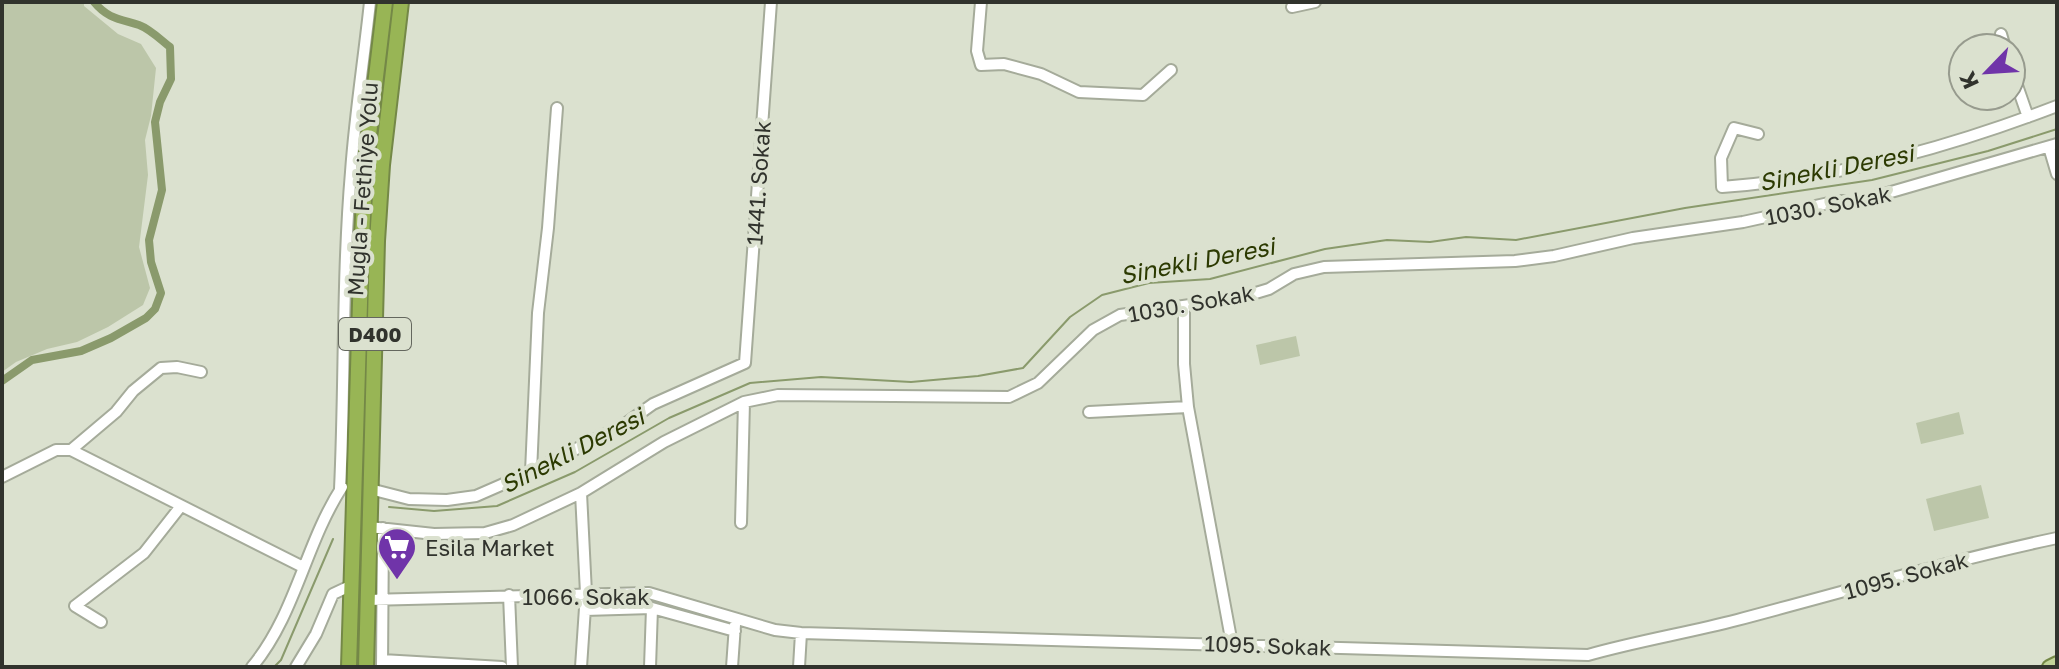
<svg xmlns="http://www.w3.org/2000/svg" width="2059" height="669" font-family="'Golos Text',sans-serif">
<style>
.green{fill:#bcc6a9}
.lines{fill:none;stroke-linecap:round;stroke-linejoin:round}
.stream{stroke:#8a9a6c;stroke-width:2}
.canal{stroke:#8a9a6c;stroke-width:8}
.minor-casing{stroke:#a5ab9a;stroke-width:14}
.major-casing{stroke:#748847;stroke-width:16}
.highway-casing{stroke:#748847;stroke-width:18}
.minor{stroke:#fff;stroke-width:10}
.major{stroke:#c1d399;stroke-width:12}
.highway{stroke:#98b555;stroke-width:14}
.labels{text-anchor:middle;dominant-baseline:central;stroke-width:8;stroke-linejoin:round;paint-order:stroke}
.shield{fill:#dbe1cf;stroke:#64675e;stroke-width:2}
.shield-label{font-size:20px;font-weight:bold;fill:#31332d}
.street-label{font-size:22px;fill:#31332d;stroke:#dbe1cf}
.poi-label{font-size:22px;fill:#31332d;stroke:#dbe1cf;text-anchor:start}
.water-label{font-size:24px;font-style:italic;fill:#2c3a02;stroke:#dbe1cf}
</style>
<rect width="100%" height="100%" fill="#dbe1cf"/>
<path class="green" d="M2,2h82v4l34,28 23,10 15,24 -5,48 -6,24 3,35 -9,72 11,41 -7,17 -35,22 -31,15 -30,7 -31,13 -14,10z
M1296,336l4,20 -40,9 -4,-20z
M1959,412l5,22 -43,10 -5,-21z
M1981,485l8,33 -55,13 -8,-32z"/>
<g class="lines">
<path class="stream" d="M389,507l45,4 63,-5 78,-34 94,-54 81,-35 71,-6 90,5 67,-6 45,-8 47,-51 32,-22 47,-12 61,-4 115,-30 62,-9 43,2 36,-5 50,3 169,-32 187,-28 116,-29 69,-22
M274,667l7,-7 52,-121"/>
<path class="canal" d="M2,381l30,-21 49,-9 30,-13 35,-20 9,-9 6,-16 -10,-31 -2,-22 13,-50 -7,-68 5,-20 11,-23 -1,-32c-9,-7 -20,-18 -31,-22 -19,-6 -31,-6 -45,-23"/>
<g class="minor-casing">
<path id="minor" d="M981,2l-4,49 4,14 23,-1 37,10 38,18 64,3 28,-25
M1292,7l23,-5
M2001,34l4,14
M2011,68l17,49
M1758,134l-24,-6 -13,30 1,29c115,-8 228,-40 335,-81
M2049,147l8,27
M1184,306v58l4,43 44,237
M1089,412l99,-5
M71,450l45,-38 17,-21 28,-23 16,-1 24,5
M531,472l7,-159 10,-85 9,-120
M2,477l54,-27h15l232,117
M340,489c5,-106 2,-212 11,-317 4,-57 13,-113 19,-170
M370,489l39,10 38,1 29,-4 55,-24 94,-48 28,-20 92,-41 26,-361
M581,493l5,100 -5,74
M741,523l3,-121
M369,527l65,7 51,-1 28,-8 68,-32 83,-51 80,-40 34,-7 231,2 29,-14 55,-53 27,-15 119,-17 30,-9 25,-15 30,-7 191,-6 39,-5 79,-18 110,-16 95,-21h22l197,-57
M509,595l3,72
M367,600l282,-7 126,37 26,3 787,22c49,-14 99,-22 149,-35 106,-28 212,-59 320,-82
M585,610l67,-2 83,23
M101,622l-26,-16 69,-53 37,-47
M382,660l120,7
M252,667c44,-53 53,-123 90,-180
M296,667l20,-33 17,-40 17,-8
M382,667l1,-139
M650,667l2,-59
M732,667l3,-42
M799,667l2,-34"/>
</g>
<g class="major-casing">
<path id="major" d="M2049,667l8,-4"/>
</g>
<g class="highway-casing">
<path id="highway" d="M349,667l13,-430 4,-77 19,-158
M366,667l11,-426 5,-76 19,-163"/>
</g>
<use href="#minor" class="minor"/>
<use href="#major" class="major"/>
<use href="#highway" class="highway"/>
</g>
<defs>
<g id="supermarket-pin" transform="scale(2)"><path d="M0 17L-7.5 6A9.5 9.5 0 1 1 7.5 6Z" fill="#7034a9" stroke="#dbe1cf"/><path d="M-6-5.5h2.5l.6 2H6L4.5 2H-2.5L-4.4-4H-6ZM-1.5 3.2a1.3 1.3 0 1 0 .1 0ZM3 3.2a1.3 1.3 0 1 0 .1 0Z" fill="#fff"/></g>
</defs>
<g fill-rule="evenodd">
<use href="#supermarket-pin" x="397" y="547"/>
</g>
<g class="labels">
<rect class="shield" x="339" y="318" width="72" height="32" rx="6"/>
<g class="shield-label">
<text x="375" y="334">D400</text>
</g>
<g class="street-label">
<text transform="translate(758 183) rotate(-86)">1441. Sokak</text>
<text transform="translate(362 189) rotate(-86)">Muğla - Fethiye Yolu</text>
<text transform="translate(1828 205) rotate(-11)">1030. Sokak</text>
<text transform="translate(1191 303) rotate(-10)">1030. Sokak</text>
<text transform="translate(1906 575) rotate(-15)">1095. Sokak</text>
<text x="586" y="596">1066. Sokak</text>
<text transform="translate(1268 645) rotate(2)">1095. Sokak</text>
</g>
<g class="poi-label">
<text x="425" y="547">Esila Market</text>
</g>
<g class="water-label">
<text transform="translate(1836 167) rotate(-11)">Sinekli Deresi</text>
<text transform="translate(1197 260) rotate(-11)">Sinekli Deresi</text>
<text transform="translate(572 450) rotate(-27)">Sinekli Deresi</text>
</g>
</g>
<rect width="2059" height="669" fill="none" stroke="#31332d" stroke-width="8"/>
<g transform="translate(1987 72) rotate(245)"><circle r="38" fill="#dbe1cf" stroke="#979b8e" stroke-width="2"/>
<path d="M0-6L14 30L0 20L-14 30Z" fill="#7034a9"/>
<text y="-12" font-size="22" font-weight="bold" text-anchor="middle" fill="#31332d">K</text>
</g>
</svg>
